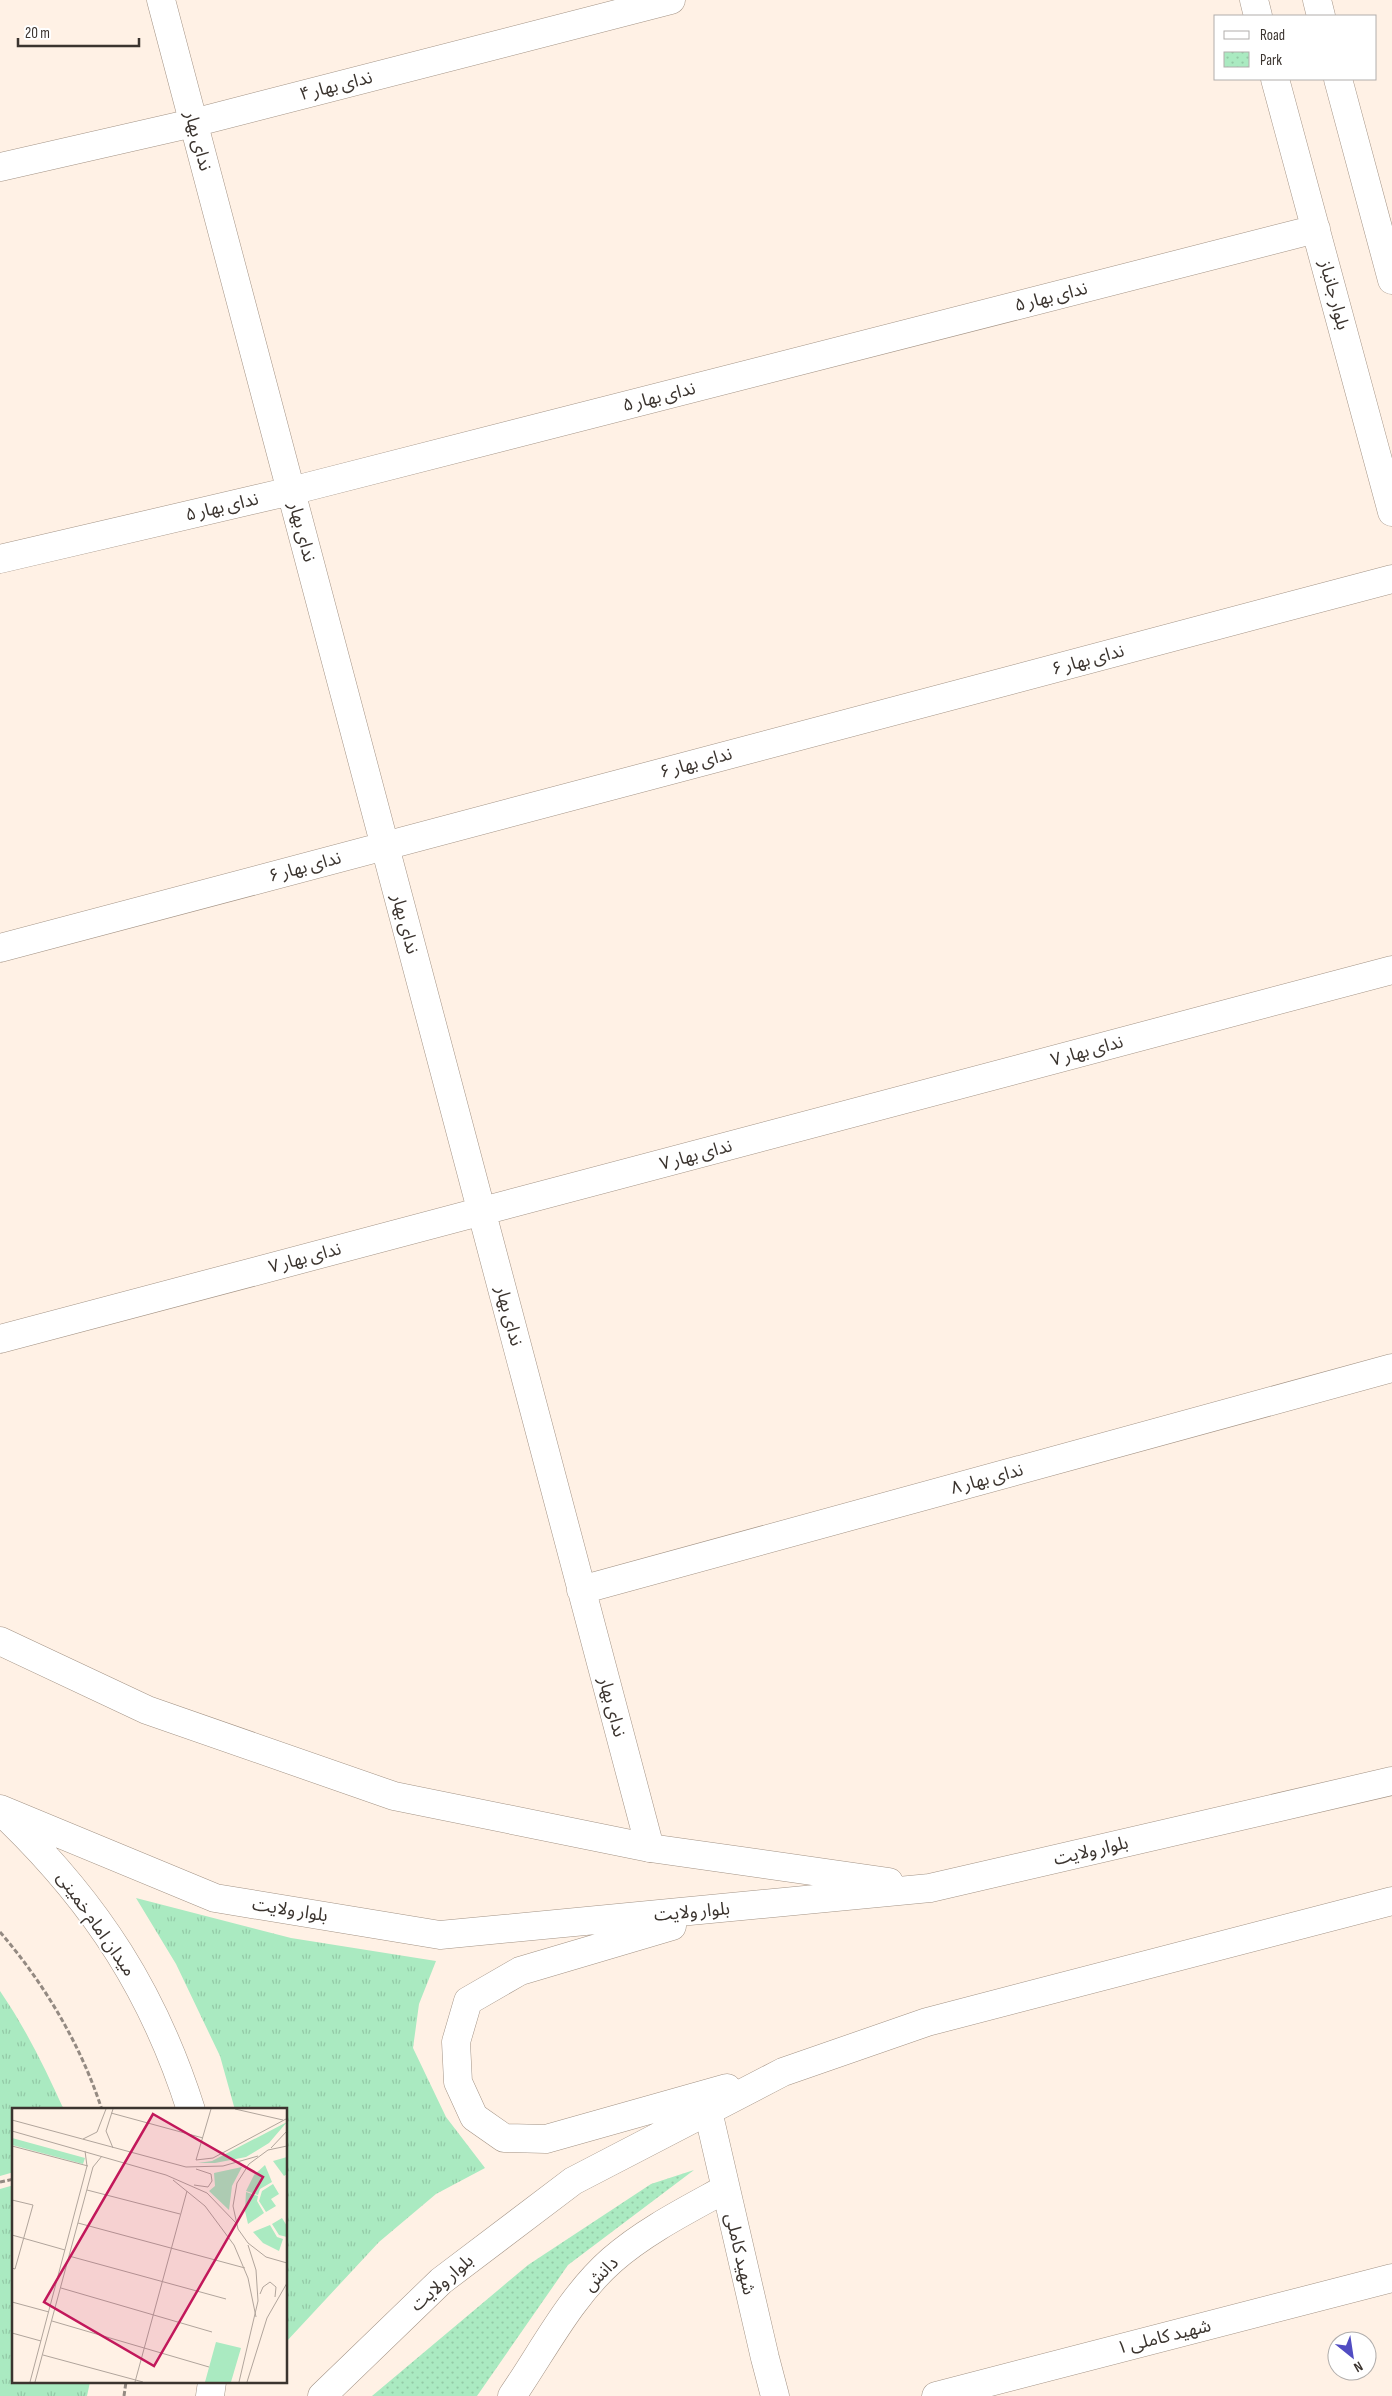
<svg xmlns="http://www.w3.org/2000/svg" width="1392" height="2396" font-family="'Sofia Sans Condensed','Noto Sans Arabic',sans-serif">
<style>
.grass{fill:url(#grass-tufts)}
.park{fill:url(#park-dots)}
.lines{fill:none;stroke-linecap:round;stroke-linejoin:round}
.minor-casing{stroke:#a39385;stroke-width:29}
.major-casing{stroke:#a39385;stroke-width:29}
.path{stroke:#948a82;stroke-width:3;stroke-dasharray:5 2.5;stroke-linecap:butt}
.minor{stroke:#fff;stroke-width:28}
.major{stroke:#fff;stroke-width:28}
.labels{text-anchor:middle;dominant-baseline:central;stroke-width:4;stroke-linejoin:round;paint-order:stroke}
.street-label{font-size:18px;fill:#3b342f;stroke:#fff}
.inset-road{fill:none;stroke:#b1a59c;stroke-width:1}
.view{fill:#c2185b;fill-opacity:0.15;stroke:#c2185b;stroke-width:2.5}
.inset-edge{fill:none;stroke:#3b342f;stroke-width:2.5}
</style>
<defs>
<pattern id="grass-tufts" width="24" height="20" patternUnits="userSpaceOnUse" patternTransform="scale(1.25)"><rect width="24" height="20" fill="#aaeac1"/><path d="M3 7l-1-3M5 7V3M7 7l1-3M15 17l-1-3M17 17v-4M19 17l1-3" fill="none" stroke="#93c9a6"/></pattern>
<pattern id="park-dots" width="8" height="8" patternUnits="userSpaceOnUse" patternTransform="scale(1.25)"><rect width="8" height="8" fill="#aaeac1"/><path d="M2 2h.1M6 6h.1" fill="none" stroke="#93c9a6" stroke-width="1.8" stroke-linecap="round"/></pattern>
</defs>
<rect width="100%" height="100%" fill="#fff1e5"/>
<path class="grass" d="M136,1898l155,40 145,23 -17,43 -6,44 33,69 39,51 -49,26 -57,48 -93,100v-232h-51l-15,-54 -44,-92z
M0,1991c26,38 45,77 64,119h-50v62l-14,4z
M14,2185v197h76l-3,14h-87v-207z"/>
<path class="park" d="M694,2170l-126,95 -91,131h-105l156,-131 123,-81z"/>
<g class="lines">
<g class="minor-casing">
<path id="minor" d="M161,0l489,1848
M1254,0l4,16
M1317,0l4,16
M1275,79l117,433
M1338,79l54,201
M0,167l193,-44 478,-123
M0,559l291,-68 1025,-262
M0,948l1392,-369
M0,1339l1392,-369
M581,1590l811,-222
M708,2111l57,247 10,38
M512,2396c31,-45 58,-99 100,-136 33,-29 75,-50 113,-71
M936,2396l456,-118"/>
</g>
<g class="major-casing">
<path id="major" d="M0,1641l147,69 247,86 256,52 239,34
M0,1809l215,89 225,37 490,-47 462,-107
M10,1820c87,85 144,173 181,290
M672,1926l-152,45 -52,30 -12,41 2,40 16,35 30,21 42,1 181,-51
M210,2396l2,-14
M322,2396l119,-115 132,-100 210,-109 144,-50 465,-121"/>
</g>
<path class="path" d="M0,1932c44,51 81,113 102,178
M0,2182l14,-3
M124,2396l2,-14"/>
<use href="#minor" class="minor"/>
<use href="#major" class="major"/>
</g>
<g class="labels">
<g class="street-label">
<text transform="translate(336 86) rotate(-14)">ندای بهار ۴</text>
<text transform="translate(198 141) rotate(75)">ندای بهار</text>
<text transform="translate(1334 295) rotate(75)">بلوار جانباز</text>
<text transform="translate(1051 297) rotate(-14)">ندای بهار ۵</text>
<text transform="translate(659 397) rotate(-14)">ندای بهار ۵</text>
<text transform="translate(222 507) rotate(-13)">ندای بهار ۵</text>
<text transform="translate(302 532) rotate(75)">ندای بهار</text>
<text transform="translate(1088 660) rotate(-15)">ندای بهار ۶</text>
<text transform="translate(696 763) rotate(-15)">ندای بهار ۶</text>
<text transform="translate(305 867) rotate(-15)">ندای بهار ۶</text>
<text transform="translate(405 924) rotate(75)">ندای بهار</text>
<text transform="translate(1087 1051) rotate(-15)">ندای بهار ۷</text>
<text transform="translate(696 1155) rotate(-15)">ندای بهار ۷</text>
<text transform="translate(305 1258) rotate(-15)">ندای بهار ۷</text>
<text transform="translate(509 1316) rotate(75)">ندای بهار</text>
<text transform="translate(987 1479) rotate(-15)">ندای بهار ۸</text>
<text transform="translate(612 1707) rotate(75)">ندای بهار</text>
<text transform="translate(1091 1851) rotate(-13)">بلوار ولایت</text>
<text transform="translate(290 1910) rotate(9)">بلوار ولایت</text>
<text transform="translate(692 1912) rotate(-5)">بلوار ولایت</text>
<text transform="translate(96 1924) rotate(55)">میدان امام خمینی</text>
<text transform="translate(740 2254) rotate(77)">شهید کاملی</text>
<text transform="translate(601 2274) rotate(-45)">دانش</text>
<text transform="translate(442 2283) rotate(-41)">بلوار ولایت</text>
<text transform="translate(1164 2337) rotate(-14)">شهید کاملی ۱</text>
</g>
</g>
<g transform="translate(12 2108)">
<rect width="275" height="275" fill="#fff1e5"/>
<path d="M275,49v17l-3,2 -11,-15zM253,57l7,17 -12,7 -2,6 -12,-4 8,-16zM230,59l-10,19 -3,24 -20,-19 6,-5 -1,-13zM261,76l6,10 -8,5 5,7 -10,6 -7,-11 3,-10zM234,84l12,4 -1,5 7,12 -16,11 -3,-13zM270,110l5,8v11l-8,-2 -7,-11zM258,117l7,12 6,2 -4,12 -16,-8 -10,-11z" fill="#aaeac1"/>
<path d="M275,14l-18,21 -23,14 -31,6h-17l14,-2zM0,30l73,20 -2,6 -71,-19zM204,234l25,6 -10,34h-26z" fill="#aaeac1"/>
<path class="inset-road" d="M101,1l-7,22 7,17M223,1l48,11M99,5l92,25M0,12l174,47 37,-1 35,-10M0,23l154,44 41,18 29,30M71,31l14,-7 9,-23M0,38l76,20M275,38l-19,4 -19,14 -12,19 -4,23 5,23 10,14 18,14 21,6M259,40l16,-17M184,52l17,-2 73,-39M184,52l15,-51M161,72l32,26 29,39 14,33 8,39M182,77l14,2 4,-6 -1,-7 -15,-5M75,82l93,24M0,92l21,5 -18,64 -3,-1M66,115l167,45M0,127l53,15M57,148l157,43M49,180l151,44M248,186l3,-7 7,-5 6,5 -1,10M0,194l37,10M40,213l157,46M0,225l29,8M31,247l100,27M18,274l57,-216 -2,-15M23,274l58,-215 9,-11M123,274l52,-191M227,274l19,-81 -2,-31 -8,-25M235,274l20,-64 20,-35"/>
<path class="view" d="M141,6l110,63 -109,189 -110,-64z"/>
<rect width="275" height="275" class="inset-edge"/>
</g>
<rect x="1214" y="15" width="162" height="65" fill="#ffffff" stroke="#b1aeac"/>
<rect x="1224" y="31" width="25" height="8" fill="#ffffff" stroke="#b1aeac"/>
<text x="1260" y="40" font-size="15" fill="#3b342f">Road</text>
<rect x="1224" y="52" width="25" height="15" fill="url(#park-dots)" stroke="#b1aeac"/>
<text x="1260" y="65" font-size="15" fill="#3b342f">Park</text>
<g transform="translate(1352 2356) rotate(150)"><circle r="24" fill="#ffffff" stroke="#b1aeac"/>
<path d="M0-4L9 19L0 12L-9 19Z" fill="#514cc2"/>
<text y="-8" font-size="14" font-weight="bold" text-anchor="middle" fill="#3b342f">N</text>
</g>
<path d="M18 38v8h121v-8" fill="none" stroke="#3b342f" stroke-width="2.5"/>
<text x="25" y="38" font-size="15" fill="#3b342f" stroke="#ffffff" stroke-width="4" paint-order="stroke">20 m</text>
</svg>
